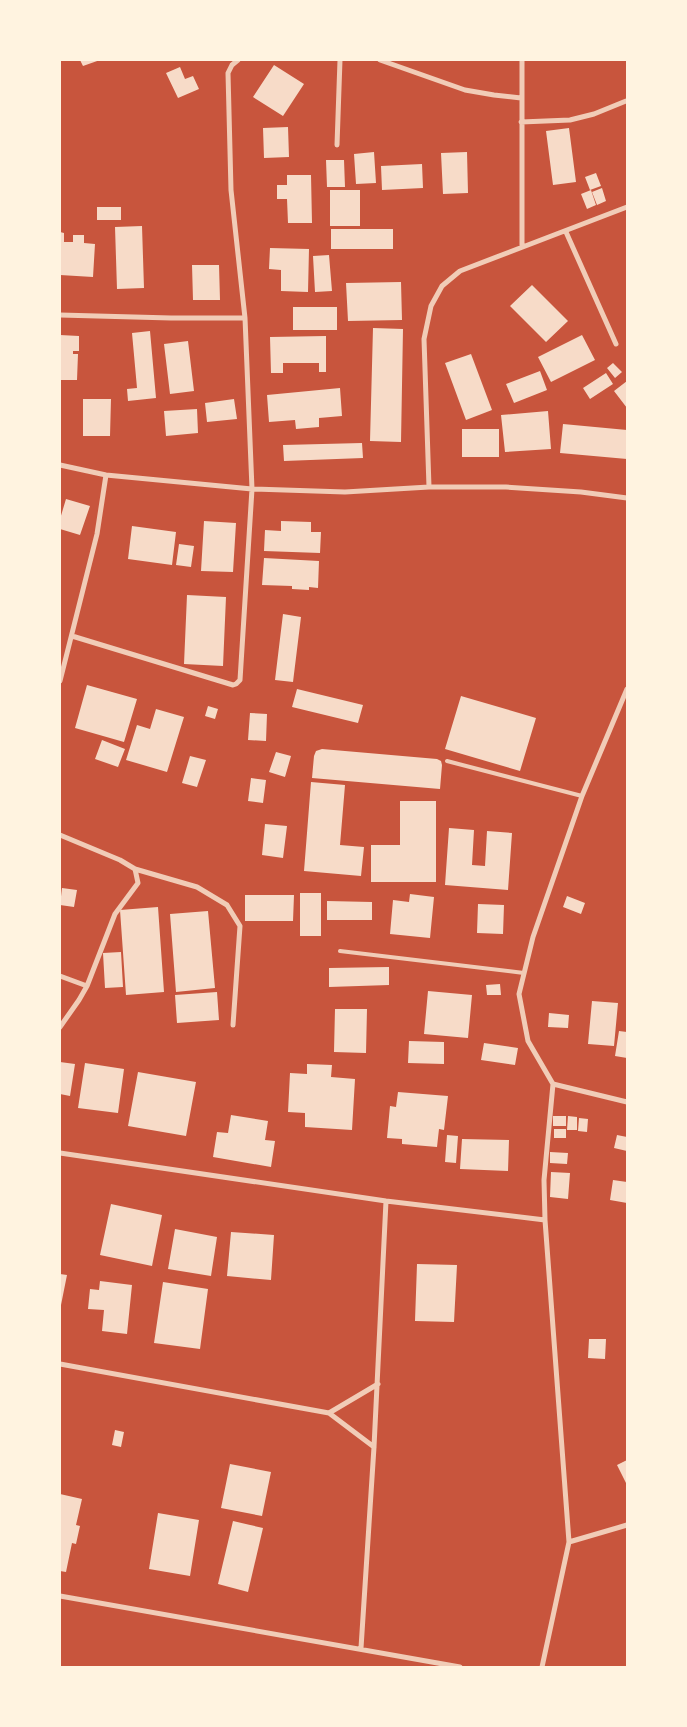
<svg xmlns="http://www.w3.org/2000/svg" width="687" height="1727" font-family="'Fira Sans',sans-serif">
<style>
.building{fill:#f7dbc8}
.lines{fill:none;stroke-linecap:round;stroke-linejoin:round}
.service{stroke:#f1ccb7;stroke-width:4}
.minor{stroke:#f1ccb7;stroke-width:5}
</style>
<rect width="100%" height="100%" fill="#c8553d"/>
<path class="building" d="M80,60h20l-17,6z
M274,65l30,19 -21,32 -30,-19z
M180,67l5,12 8,-3 6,13 -21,9 -12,-25z
M288,127l1,30 -25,1 -1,-30z
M569,128l7,54 -23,3 -7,-54z
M374,152l2,31 -20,1 -2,-30z
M467,152l1,41 -25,1 -2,-41z
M326,160h18l1,27h-18z
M422,164l1,24 -41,2 -1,-24z
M596,173l5,13 -11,4 -5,-13z
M287,175h24l1,48h-24l-1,-24h-10v-14h10z
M602,188l4,13 -9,4 -5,-13z
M330,190h30v36h-30z
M591,190l5,15 -9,4 -6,-15z
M97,207h24v13h-24z
M142,226l2,62 -27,1 -2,-62z
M331,229h62v20h-62z
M60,232l4,1v9h9v-7h11v8l11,1 -2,33 -33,-2z
M270,248l39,1 -1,43 -27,-1v-21l-12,-1z
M329,255l3,36 -17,1 -2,-36z
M192,265h27l1,35h-27z
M401,282l1,38 -54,1 -2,-38z
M532,285l36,36 -22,21 -36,-36z
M293,307h44v23h-44z
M373,328l30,1 -2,113 -31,-1z
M150,331l6,67 -28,3 -1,-12 10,-1 -5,-55z
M60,335l19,1v15h-6v3h5l-1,26h-17z
M582,335l13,25 -44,22 -13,-25z
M326,336v36h-7v-9h-36v10h-12l-1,-36z
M188,341l6,50 -24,3 -6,-50z
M471,354l21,56 -26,10 -21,-57z
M613,363l9,9 -7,6 -8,-10z
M540,371l7,19 -33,13 -8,-19z
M606,373l7,11 -23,15 -7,-11z
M627,381v27l-13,-17z
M340,388l2,28 -23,2v9l-23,2 -1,-9 -26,2 -2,-27z
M83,399h28l-1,37h-27z
M234,399l3,20 -30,3 -2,-19z
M197,409l1,24 -32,3 -2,-25z
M548,411l3,38 -46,3 -4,-37z
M563,424l64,6v29l-67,-6z
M462,429h37v28h-37z
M362,443l1,15 -79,3 -1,-16z
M66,499l24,7 -10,29 -20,-6v-10z
M204,521l32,2 -3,49 -32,-1z
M281,521l30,1v10h10l-1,21 -56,-2 1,-21 16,1z
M132,526l44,6 -4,33 -44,-6z
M179,544l15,2 -3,21 -15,-2z
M264,558l55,3 -1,27 -9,-1v3l-17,-1v-3l-30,-1z
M187,595l39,2 -3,69 -39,-2z
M283,614l18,3 -8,65 -18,-2z
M87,685l50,14 -13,43 -49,-14z
M297,689l66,16 -5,18 -66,-16z
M461,696l75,22 -16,53 -75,-22z
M208,706l10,3 -3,10 -10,-3z
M156,709l28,8 -17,55 -41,-12 11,-35 13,4z
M250,713l17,1 -1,27 -18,-1z
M102,740l23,9 -7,18 -23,-8z
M322,749l115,10 4,2 1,4 -2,24 -128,-11 2,-22 2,-5z
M276,752l15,4 -6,21 -16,-5z
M190,756l16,4 -9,27 -15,-4z
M251,778l15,2 -3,23 -15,-2z
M311,782l34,3 -5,60 24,2 -3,29 -57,-5z
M400,801h36v81h-65v-37h29z
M265,824l22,2 -4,32 -21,-3z
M449,828l25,2 -2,35 13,1 2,-35 25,2 -4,57 -63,-5z
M62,888l15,2 -3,17 -14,-2z
M300,893h21v43h-21z
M410,894l24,3 -4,41 -40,-4 3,-34 16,2z
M245,895h49l-1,26h-48z
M567,896l18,7 -4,11 -18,-7z
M327,901l45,1v18h-45z
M478,904l26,1 -1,29 -26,-1z
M158,907l6,85 -38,3 -6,-85z
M208,911l7,77 -39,4 -6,-78z
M121,952l2,35 -18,1 -2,-35z
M389,967v18l-60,2v-19z
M500,984l1,11h-14l-1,-10z
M428,991l44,4 -4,43 -44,-4z
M217,992l2,28 -42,3 -2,-28z
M592,1001l26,2 -4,43 -26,-2z
M335,1009h32l-1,44 -32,-1z
M549,1013l20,2 -1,13 -20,-1z
M619,1031l8,1v26l-12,-2z
M409,1041l35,1v22l-36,-1z
M484,1043l34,5 -3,17 -34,-5z
M60,1062l15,2 -5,32 -10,-2z
M85,1063l39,6 -6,44 -40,-5z
M307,1064l25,1 -1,12 24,2 -3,51 -47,-3v-14l-17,-1 2,-39 17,1z
M138,1072l58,10 -10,54 -58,-10z
M398,1092l50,4 -4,34 -5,-1 -2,18 -35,-3v-5l-15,-1 3,-32 6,1z
M231,1115l37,6 -3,19 10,1 -4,26 -58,-10 4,-25 11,1z
M553,1116h13v10h-13z
M568,1116l9,1v13h-10z
M579,1118l9,1 -1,13 -9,-1z
M554,1129h12v9h-12z
M447,1135l11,1 -2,27 -11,-1z
M617,1135l10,2v14l-13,-3z
M462,1139l47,1 -1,31 -48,-2z
M550,1152l18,1 -1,11 -17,-1z
M551,1172l19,1 -2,26 -18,-2z
M613,1180l14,2v21l-17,-3z
M111,1204l51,11 -10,51 -52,-11z
M175,1229l42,8 -6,39 -43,-7z
M231,1232l43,3 -3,45 -44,-4z
M417,1264l40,1 -3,57 -39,-1z
M60,1274l7,1 -6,30h-1z
M100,1281l32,4 -5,49 -25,-3 2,-21 -16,-1 2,-20 9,1z
M163,1282l45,7 -8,60 -46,-6z
M589,1339h17l-1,20 -17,-1z
M115,1430l9,2 -3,15 -9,-2z
M627,1460v25l-10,-20z
M230,1464l41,8 -9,44 -41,-8z
M60,1494l22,5 -6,26 4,1 -4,18 -4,-1 -6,29 -6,-1z
M158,1513l41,7 -9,56 -41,-7z
M233,1521l30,7 -15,64 -30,-8z"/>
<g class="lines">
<path class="service" d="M447,761l135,35
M340,951l184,22"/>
<path class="minor" d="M380,60l85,30 29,5 27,3
M522,60v187
M521,122l49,-2 24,-6 32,-13
M337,145l3,-85
M566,232l50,112
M60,315l111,3h74
M60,465l46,10 146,14 93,3 84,-5h77l75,5 46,6
M429,487l-5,-148 7,-33 11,-20 18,-15 167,-64
M72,636l161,49 3,-1 4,-4 12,-191 -7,-171 -14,-128 -3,-117 4,-8 6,-5
M60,681l37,-147 9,-59
M60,835l60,25 15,9 3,14 -23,31 -28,72
M135,869l62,18 30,18 13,21 -7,99
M60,976l27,10 -8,14 -19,27
M553,1084l74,18
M60,1153l326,48 159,19
M60,1364l269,49 49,-29
M329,1413l45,34
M569,1542l58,-17
M60,1596l400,71
M361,1648l13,-201 12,-246
M542,1667l27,-125 -24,-322 -1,-40 9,-96 -25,-43 -9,-47 14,-57 49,-141 45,-107"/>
</g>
<rect width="687" height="1727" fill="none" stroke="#fff3e0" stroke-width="122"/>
</svg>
